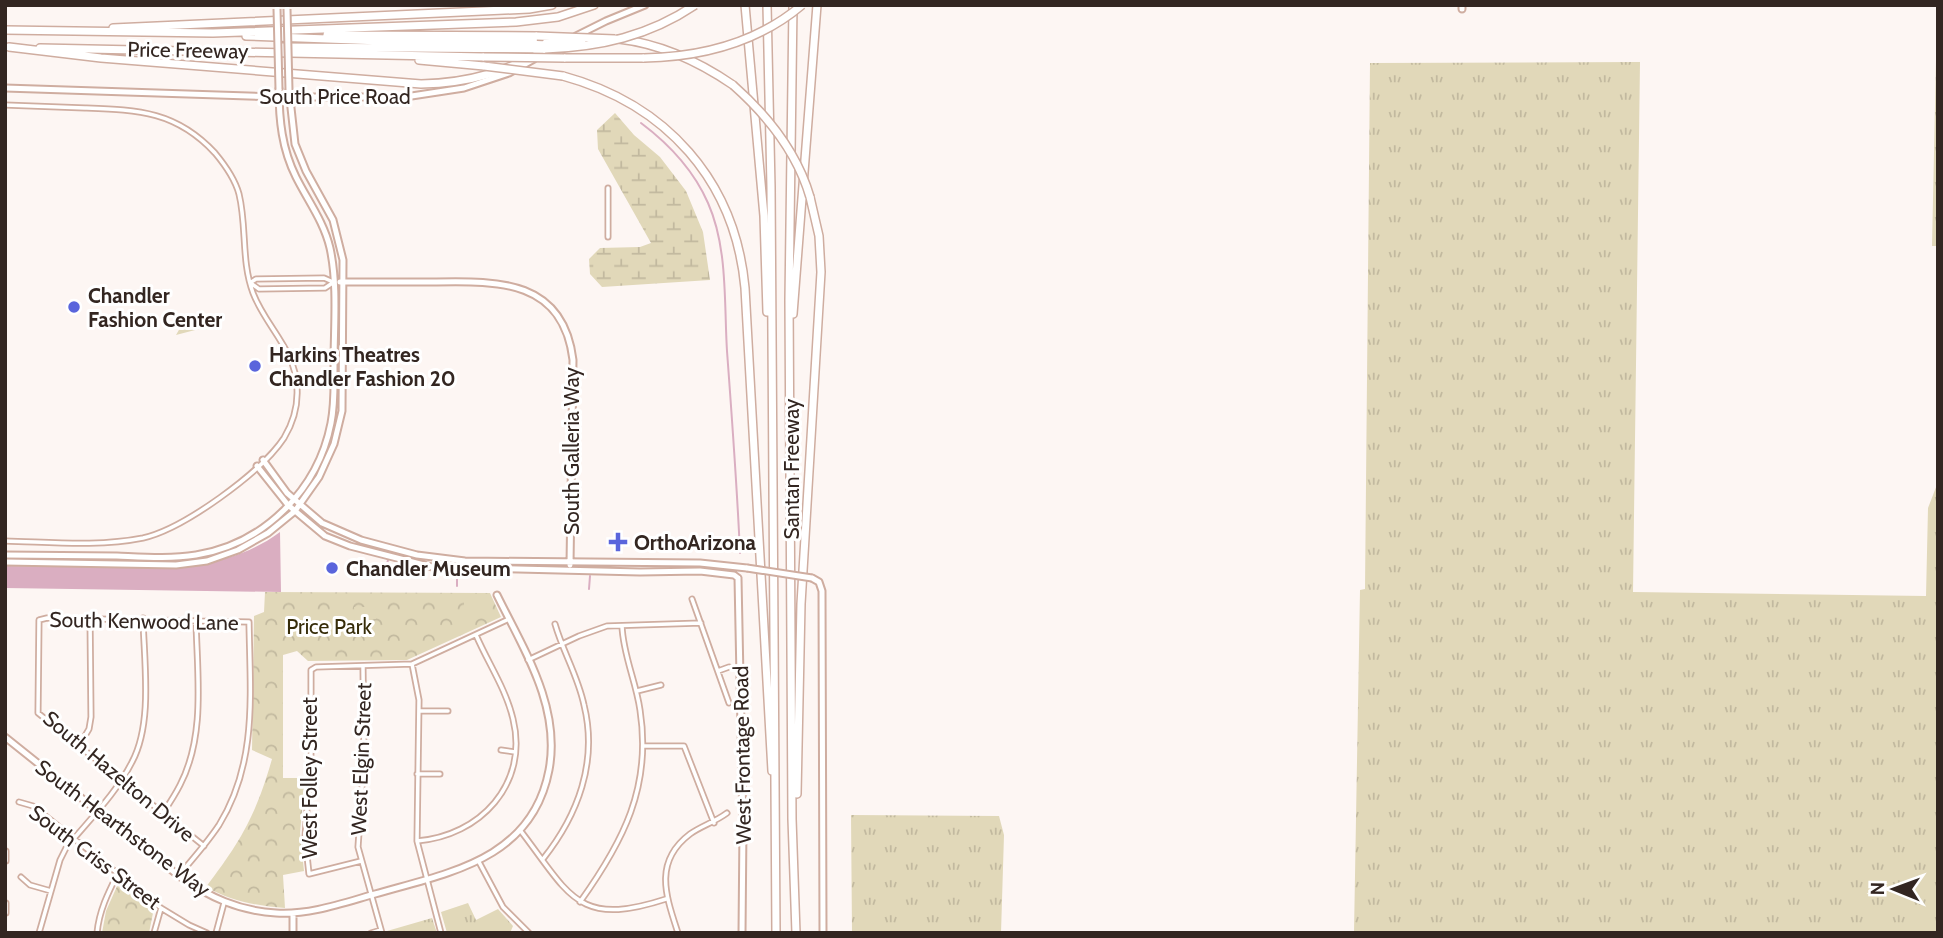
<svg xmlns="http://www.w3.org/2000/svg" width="1943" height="938" font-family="Cabin,sans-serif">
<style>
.grass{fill:url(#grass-tufts)}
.wetland{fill:url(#wetland-marsh)}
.park{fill:url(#park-crowns)}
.pitch{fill:#e1d8b9}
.water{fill:#daaec1}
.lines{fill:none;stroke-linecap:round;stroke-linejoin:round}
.stream{stroke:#daaec1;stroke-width:2}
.street-casing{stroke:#cfada0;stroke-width:7}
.secondary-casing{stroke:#cfada0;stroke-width:9}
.highway-casing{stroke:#cfada0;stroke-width:10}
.street{stroke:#fff;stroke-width:3.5}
.secondary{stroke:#fff;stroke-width:5}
.highway{stroke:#fff;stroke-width:7}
.secondary-bridge-casing{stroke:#cfada0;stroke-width:9;stroke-linecap:butt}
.highway-bridge-casing{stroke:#cfada0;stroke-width:10;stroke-linecap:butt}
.secondary-bridge{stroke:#fff;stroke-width:5}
.highway-bridge{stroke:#fff;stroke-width:7}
.poi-dot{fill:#5a65dc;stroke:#fff;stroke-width:2.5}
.labels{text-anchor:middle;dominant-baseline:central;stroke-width:6;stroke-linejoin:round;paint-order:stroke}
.street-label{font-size:21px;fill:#332621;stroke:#fff}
.poi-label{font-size:21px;font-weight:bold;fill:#332621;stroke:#fff;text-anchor:start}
.park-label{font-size:21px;fill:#362c09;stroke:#fff}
</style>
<defs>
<pattern id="grass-tufts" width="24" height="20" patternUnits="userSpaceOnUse" patternTransform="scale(1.75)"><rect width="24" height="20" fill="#e1d8b9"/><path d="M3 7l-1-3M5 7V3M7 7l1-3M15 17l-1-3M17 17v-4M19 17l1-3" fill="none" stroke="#c2b99f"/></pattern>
<pattern id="wetland-marsh" width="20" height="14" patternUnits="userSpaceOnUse" patternTransform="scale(1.75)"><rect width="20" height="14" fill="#e1d8b9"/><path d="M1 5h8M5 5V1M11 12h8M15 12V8" fill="none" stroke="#c2b99f"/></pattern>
<pattern id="park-crowns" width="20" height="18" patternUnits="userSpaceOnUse" patternTransform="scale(1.75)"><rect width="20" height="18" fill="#e1d8b9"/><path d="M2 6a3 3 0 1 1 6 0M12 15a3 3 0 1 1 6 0" fill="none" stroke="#c2b99f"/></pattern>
</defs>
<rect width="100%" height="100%" fill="#fdf6f3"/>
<path class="grass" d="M1936,59h2v187h-6z
M1640,62l-7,530 293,4 2,-88 10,-26v451h-584l6,-343 5,-1 5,-526z
M851,815l148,1 5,19 -3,98h-149z
M468,903l8,17 22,-11 15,17 -3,7h-63l-6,-21z
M432,918l5,15h-49l-1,-2z"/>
<path class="wetland" d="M615,113l19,22 26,22 26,34 17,41 7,48 -108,7 -12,-13 -1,-15 11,-11 40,-1 11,-4 -53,-94 -1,-19z"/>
<path class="park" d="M184,321h21l-4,3 -2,5 -23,6z
M265,592l225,1 11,24 -94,43 -99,1 -11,-10 -14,4v123h22l-5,55 4,38 -21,4 2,33c-28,-2 -54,-7 -79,-21 35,-46 50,-72 66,-128l-20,-9 2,-134 10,-4z
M121,882l33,26 -5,25h-47l4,-22 12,-27z"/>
<path class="pitch" d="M464,602h22v13h-22z
M354,607h21l1,12h-21z"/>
<path class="water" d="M280,532l1,60 -276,-4v-22c35,0 69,1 103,1 61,1 121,3 172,-35z"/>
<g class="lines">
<path class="stream" d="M641,123c28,21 53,48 67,80 20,45 16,100 19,148 5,67 10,134 13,202
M384,575l4,-15
M457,586v-12
M589,589l1,-13"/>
<g class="street-casing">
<path id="street" d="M5,105c27,1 53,2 80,3 53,2 91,3 130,45 10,12 20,26 24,41 8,33 2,67 14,99 13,34 43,57 44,95 1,17 -4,35 -13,50 -23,35 -101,91 -141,100 -45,9 -93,4 -138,3
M608,237v-49
M250,283l6,-4 68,-1 9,4
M252,284l7,5 66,-1 9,-6
M692,599l37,104
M528,660l51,-24 28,-10 94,-3
M412,664l7,36 -2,141 24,92
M363,667l1,91 -6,89 24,86
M718,671l11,-4
M637,691l24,-6
M419,711h29
M79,746l10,-17 2,-12 -1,-99
M643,746h41l30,77
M501,750l14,2
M417,774h23
M19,802l14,4 128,102 28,17 18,8
M163,813c6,-9 12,-18 17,-28 26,-50 17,-111 16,-165
M520,830c50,65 57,98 146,69
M417,841c63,-5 112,-57 96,-122 -7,-30 -25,-56 -37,-84
M6,851v10
M543,859c35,-44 55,-97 41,-154 -6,-29 -21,-53 -29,-81
M361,861l-52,13 -4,-37 6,-84v-83l5,-3 96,-3 97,-45
M479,862l24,45 26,26
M179,875c14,-16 28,-32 40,-50 39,-63 31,-133 30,-203l-202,-4 -8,2 -1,93 166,133
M21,877l9,8 21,6
M580,902c43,-60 72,-115 60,-192 -4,-29 -17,-55 -18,-84
M6,913v-10
M39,933l21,-73 6,-12c22,-27 50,-54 66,-86 21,-39 12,-100 11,-144
M97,933c2,-22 11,-40 21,-60
M154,933l7,-25
M216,933l8,-30
M371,933l10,-3
M678,933c-12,-37 -25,-71 12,-99 11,-8 25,-12 37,-21"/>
</g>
<g class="secondary-casing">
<path id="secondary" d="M1462,9v-4
M576,36l30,-15 39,-16
M5,88l274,9h126l59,-9 45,-15 25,-14
M340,282c31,0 61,0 92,0 64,-1 131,-4 141,78l-3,205
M263,460l24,33 35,30 39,17 56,15 48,6 235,2 47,5
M257,466l31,39 37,31 25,10 82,21 208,5 60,-1 34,4 4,3
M5,555c37,0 74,1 112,1 26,1 53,3 79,-1 68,-11 122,-65 135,-132 4,-20 3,-39 3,-59 0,-37 4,-79 -4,-116 -6,-26 -22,-47 -34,-71 -14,-28 -17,-57 -17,-88
M5,562l171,3 31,-4 31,-11 30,-17 27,-22 24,-34 15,-33 8,-33 1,-151 -10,-40 -27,-49 -11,-27 -6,-54
M738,578l5,249 -1,106
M812,578l7,4 3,9 1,342
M5,737l174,139c30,21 60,35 97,37 34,2 67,-10 99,-19 73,-21 157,-34 174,-124 12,-63 -25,-120 -52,-175
M293,913v20"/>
</g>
<g class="highway-casing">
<path id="highway" d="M745,5l19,211 3,96
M767,5l4,182 5,746
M793,5l-4,295 3,519 4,114
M113,28l416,-19 23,-4
M5,30l208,3 303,-11 42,-5 36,-12
M327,35l210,1
M246,36l135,5 165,2
M619,39c43,5 79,22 114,46
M9,47l92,11 320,26c52,-1 83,-13 129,-35
M281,47l264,2
M40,48l444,9
M564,58h80
M419,60l65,6
M563,76c103,28 172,104 182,212l27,483
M793,314l24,-309
M797,794l4,-190 20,-332 -2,-36 -9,-39"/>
</g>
<use href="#street" class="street"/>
<use href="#secondary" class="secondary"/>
<use href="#highway" class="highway"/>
<g class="secondary-bridge-casing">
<path id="secondary-bridge" d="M277,9l2,80
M287,9l2,81
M747,568l65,10"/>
</g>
<g class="highway-bridge-casing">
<path id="highway-bridge" d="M537,36l78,3
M546,43h36
M545,49c55,-2 104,-13 150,-44
M484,57l80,1
M644,58c57,-1 113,-15 158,-53
M484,66l79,10
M733,85c35,31 64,67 77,112"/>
</g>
<use href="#secondary-bridge" class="secondary-bridge"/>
<use href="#highway-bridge" class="highway-bridge"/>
</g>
<g class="poi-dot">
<circle cx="74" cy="307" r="7"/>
<circle cx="255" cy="366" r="7"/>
<path d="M614.5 531.5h7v7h7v7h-7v7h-7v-7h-7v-7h7z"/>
<circle cx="332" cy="568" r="7"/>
</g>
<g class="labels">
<g class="street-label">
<text transform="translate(188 50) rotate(1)">Price Freeway</text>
<text x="335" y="96">South Price Road</text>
<text transform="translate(571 451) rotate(-90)">South Galleria Way</text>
<text transform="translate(791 469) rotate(-90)">Santan Freeway</text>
<text transform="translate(144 621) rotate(1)">South Kenwood Lane</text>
<text transform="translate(742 755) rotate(-91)">West Frontage Road</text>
<text transform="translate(361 759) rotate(-88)">West Elgin Street</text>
<text transform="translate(119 776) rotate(40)">South Hazelton Drive</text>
<text transform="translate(309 778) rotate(-90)">West Folley Street</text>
<text transform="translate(123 828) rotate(37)">South Hearthstone Way</text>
<text transform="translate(95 857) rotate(37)">South Criss Street</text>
</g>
<g class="poi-label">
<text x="88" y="295">Chandler<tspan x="88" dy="24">Fashion Center</tspan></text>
<text x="269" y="354">Harkins Theatres<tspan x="269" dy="24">Chandler Fashion 20</tspan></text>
<text x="634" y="542">OrthoArizona</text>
<text x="346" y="568">Chandler Museum</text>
</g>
<g class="park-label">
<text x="329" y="626">Price Park</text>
</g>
</g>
<rect width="1943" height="938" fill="none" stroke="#332621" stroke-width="14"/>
<g transform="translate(1894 889) rotate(271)" stroke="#ffffff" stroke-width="5" paint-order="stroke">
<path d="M0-5L12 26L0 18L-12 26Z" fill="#332621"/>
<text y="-10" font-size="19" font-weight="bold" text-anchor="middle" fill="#332621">N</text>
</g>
</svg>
